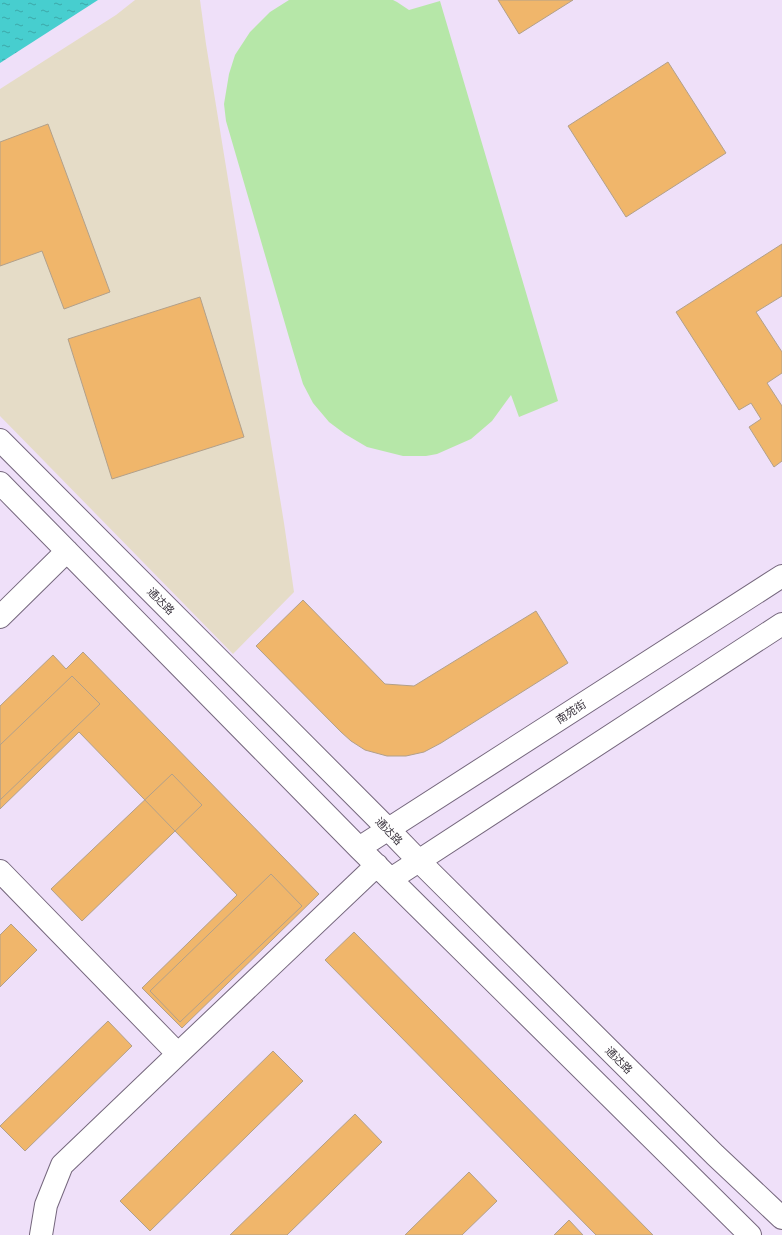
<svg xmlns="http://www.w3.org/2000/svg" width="782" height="1235" font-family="Montserrat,'Noto Sans SC',sans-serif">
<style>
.commercial{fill:#e5dcc7}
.green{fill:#b6e7a8}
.water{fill:url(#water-ripples)}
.building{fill:#f0b66b;stroke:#b2a08a}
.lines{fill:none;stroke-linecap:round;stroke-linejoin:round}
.minor-casing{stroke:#75677d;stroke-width:24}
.minor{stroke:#fff;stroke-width:22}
.labels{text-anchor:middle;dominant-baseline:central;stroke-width:4;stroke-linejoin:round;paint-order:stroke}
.street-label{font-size:11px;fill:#3b353f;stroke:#fff}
</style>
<defs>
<pattern id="water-ripples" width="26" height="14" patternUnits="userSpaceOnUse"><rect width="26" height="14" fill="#47cecf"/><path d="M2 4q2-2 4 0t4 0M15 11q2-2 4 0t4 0" fill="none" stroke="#3ca8a9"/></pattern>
</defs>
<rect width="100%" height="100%" fill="#efe0f9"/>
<path class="commercial" d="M135,0h65l6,44 78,479 10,69 -61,62 -233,-238v-327l116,-74z"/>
<path class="green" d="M289,0h104l4,2 12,8 31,-9 118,400 -39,16 -8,-22 -19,26 -21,18 -34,15 -11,2h-23l-36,-9 -22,-13 -16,-12 -16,-19 -10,-19 -10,-33 -67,-230 -2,-17 5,-30 6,-19 15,-23 20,-20z"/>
<path class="water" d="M0,0h98l-98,63z"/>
<path class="building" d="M498,0h75l-54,34z
M668,62l58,91 -100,64 -58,-91z
M48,124l62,168 -46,17 -22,-58 -42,15v-124z
M782,244v52l-26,16 26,40v21l-15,10 15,23v55l-8,6 -25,-40 12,-8 -10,-16 -12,7 -63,-98z
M200,297l44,140 -132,42 -44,-140z
M303,600l82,84 29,2 122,-75 32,52 -127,80 -17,9 -18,4h-19l-22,-6 -14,-9 -10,-9 -85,-86z
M83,652l236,242 -137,134 -40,-40 95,-93 -158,-163 -79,77v-103l53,-51 13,14z
M72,676l28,28 -100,96v-55z
M172,774l30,31 -120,116 -31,-32z
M271,874l31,32 -122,116 -30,-31z
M11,924l26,26 -37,37v-52z
M354,932l299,303h-57l-271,-275z
M108,1021l24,25 -107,105 -25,-25z
M273,1051l30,30 -153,150 -30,-30z
M355,1114l27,28 -95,93h-57z
M469,1172l28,29 -35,34h-57z
M569,1220l14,15h-29z"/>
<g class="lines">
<g class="minor-casing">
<path id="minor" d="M0,440l388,389 31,32 296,294 67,63
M0,483l359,365 391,387
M0,617l67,-66
M359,848l423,-272
M0,871l178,183
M391,879l391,-255
M41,1235l5,-30 16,-40 116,-111 199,-189"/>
</g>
<use href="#minor" class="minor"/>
</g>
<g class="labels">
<g class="street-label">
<text transform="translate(161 601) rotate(45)">通达路</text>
<text transform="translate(571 712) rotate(-33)">南苑街</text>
<text transform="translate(389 831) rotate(46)">通达路</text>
<text transform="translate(619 1060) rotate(45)">通达路</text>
</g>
</g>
</svg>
